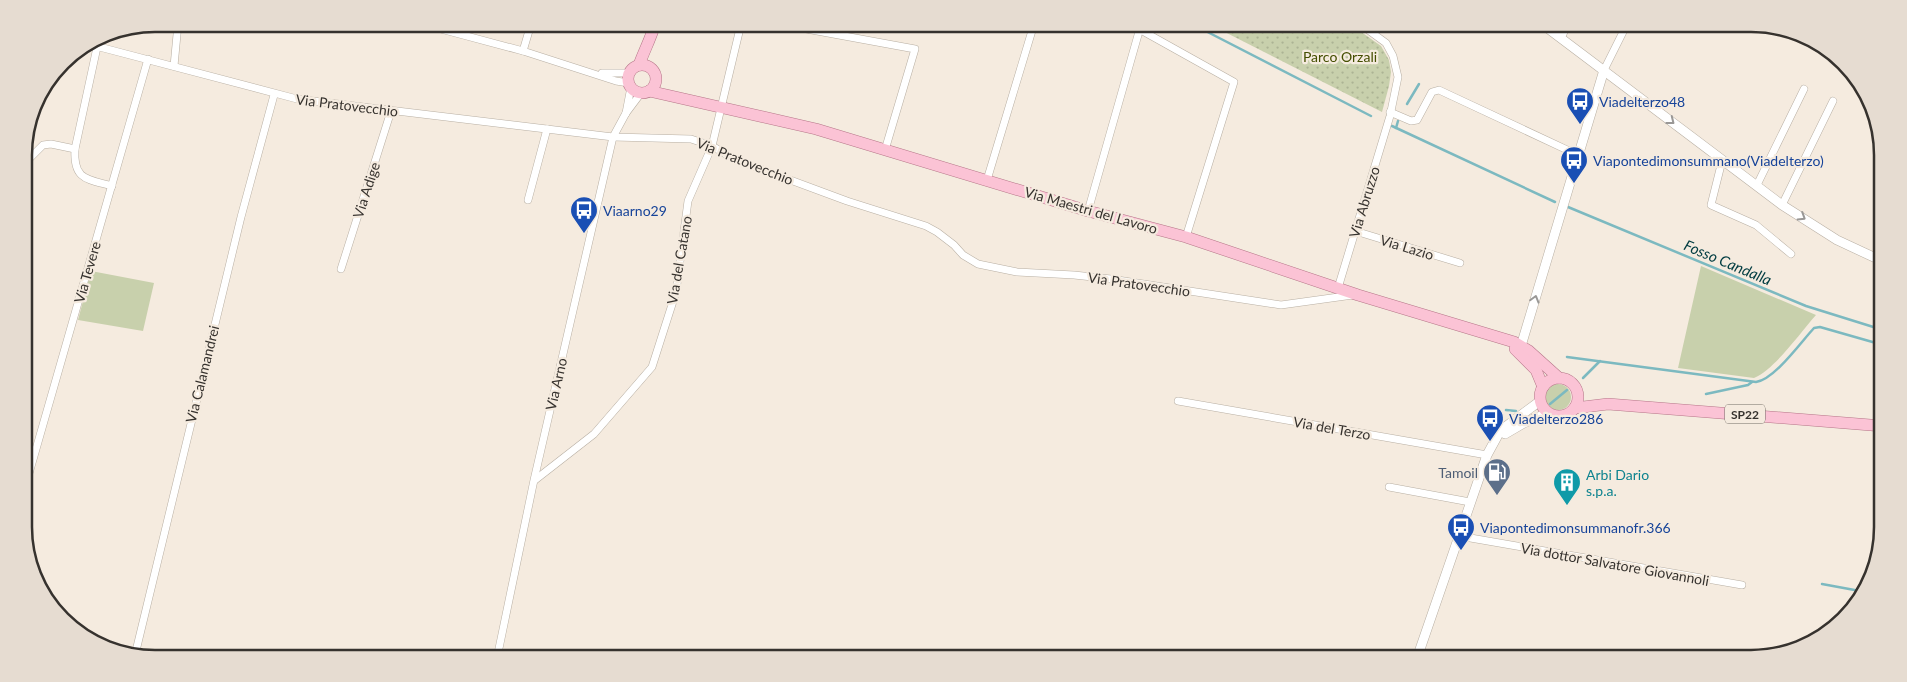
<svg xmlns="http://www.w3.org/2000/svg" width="1907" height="682" font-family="Lato,sans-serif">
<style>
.green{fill:#c8d0ac}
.park{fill:url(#park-dots)}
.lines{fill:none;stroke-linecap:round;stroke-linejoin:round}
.stream{stroke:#7cb9c0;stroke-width:2.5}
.minor-casing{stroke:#b8afa3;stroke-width:8}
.tertiary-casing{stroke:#b8afa3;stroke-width:10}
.primary-casing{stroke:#b57688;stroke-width:12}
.minor{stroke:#fff;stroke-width:7}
.tertiary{stroke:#fff;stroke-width:9}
.primary{stroke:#fbc3d5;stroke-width:11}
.oneway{stroke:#9a9896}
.labels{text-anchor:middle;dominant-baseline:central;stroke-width:4.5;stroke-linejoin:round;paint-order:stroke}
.shield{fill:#f5ebdf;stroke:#6f6a63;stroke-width:1}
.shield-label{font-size:12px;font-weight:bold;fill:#36322e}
.park-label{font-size:14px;fill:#444e00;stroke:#f5ebdf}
.transit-label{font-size:14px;fill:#164399;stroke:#f5ebdf;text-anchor:start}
.street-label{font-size:14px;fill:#36322e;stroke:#f5ebdf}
.service-label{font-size:14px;fill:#4e5e75;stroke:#f5ebdf;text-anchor:end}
.culture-label{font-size:14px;fill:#0d838f;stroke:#f5ebdf;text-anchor:start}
.water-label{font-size:15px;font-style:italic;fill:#003c41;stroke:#f5ebdf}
.rim{fill:none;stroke:#36322e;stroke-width:2.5}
</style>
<defs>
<pattern id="park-dots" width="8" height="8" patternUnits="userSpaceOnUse" patternTransform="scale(1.25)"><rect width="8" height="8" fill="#c8d0ac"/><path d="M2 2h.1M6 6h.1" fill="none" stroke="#acb394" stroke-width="1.8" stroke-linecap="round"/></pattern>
</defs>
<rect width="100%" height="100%" fill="#f5ebdf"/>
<g class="green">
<path d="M1701,266L1816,315C1800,333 1775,369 1754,378L1678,368Z"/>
<path d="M91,271L154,283L143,331L78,320Z"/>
<circle cx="1558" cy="397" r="13"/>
</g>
<path class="park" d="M1209,24H1350L1381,46L1389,60L1391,72L1389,86L1382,112Z"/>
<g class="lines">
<g class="stream">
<path d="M1192,24L1371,116"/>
<path d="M1407,104L1419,84"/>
<path d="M1392,126L1555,202"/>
<path d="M1396,128L1398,121"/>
<path d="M1568,207L1806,306L1883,330"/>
<path d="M1567,357L1756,382C1774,380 1801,342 1814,328L1820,327L1883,345"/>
<path d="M1583,378L1600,361"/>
<path d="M1706,394L1748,385L1752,382"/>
<path d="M1550,404L1567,390"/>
<path d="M1506,410L1516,411"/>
<path d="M1822,584L1860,591"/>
</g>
<g class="minor-casing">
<g id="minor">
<path d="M422,24L523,51L616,81L629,83"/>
<path d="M779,24L915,49L885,150"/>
<path d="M1130,24L1234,82L1186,237"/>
<path d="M99,38L75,149C73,180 87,179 112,186"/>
<path d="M1561,38L1568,24"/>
<path d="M88,44L297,99L613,137L691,139L712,146L734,159L847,201L926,226L937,232L954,245L963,255L978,264L1017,272L1074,275L1111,279L1281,305L1353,295"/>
<path d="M523,51L531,24"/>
<path d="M174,66L178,24"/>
<path d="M1604,70L1627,24"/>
<path d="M602,73H630"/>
<path d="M1390,112L1411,121L1417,120L1432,92L1439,90L1578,155"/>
<path d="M626,113L631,87"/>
<path d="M1722,161L1711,205L1756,225L1791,254"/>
<path d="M24,164L43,145L51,144L75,149"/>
<path d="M987,180L1034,24"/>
<path d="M1757,185L1804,89"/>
<path d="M528,200L547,129"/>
<path d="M1782,205L1833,101"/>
<path d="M1088,211L1140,28"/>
<path d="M1355,231L1460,263"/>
<path d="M341,269L391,111"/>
<path d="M1338,288L1390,116L1398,77L1393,56L1386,43L1360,24"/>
<path d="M1178,401L1487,455"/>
<path d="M535,480L594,434L652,367L676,292L688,201L712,146L741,24"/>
<path d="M26,484L148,59"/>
<path d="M1389,487L1470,502"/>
<path d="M1459,536L1742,585"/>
<path d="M135,655L241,217L274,95"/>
<path d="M497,658L534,480L613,137L626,113L641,93"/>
</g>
</g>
<g class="tertiary-casing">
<g id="tertiary">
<path d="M1542,24L1782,205L1837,240L1882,261"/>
<path d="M1521,346L1604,70"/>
<path d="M1505,434L1524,423L1548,413"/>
<path d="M1417,658L1487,455L1499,433L1505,427L1540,401"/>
</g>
</g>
<g class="primary-casing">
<g id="primary">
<path d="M639,65C644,51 651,38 655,24"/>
<circle cx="642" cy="79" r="14"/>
<path d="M649,91L816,129L1088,211L1186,237L1358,295L1514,342L1529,351L1559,378"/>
<path d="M1515,349L1536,370L1543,387"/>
<circle cx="1559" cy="397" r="19"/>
<path d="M1575,408L1608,404L1883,426"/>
</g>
</g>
<use href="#minor" class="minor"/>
<use href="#tertiary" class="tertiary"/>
<use href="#primary" class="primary"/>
</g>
<defs><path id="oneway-chevron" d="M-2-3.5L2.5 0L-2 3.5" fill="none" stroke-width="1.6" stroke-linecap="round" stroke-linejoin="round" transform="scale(1.25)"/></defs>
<g class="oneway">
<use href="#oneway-chevron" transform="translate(1671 121) rotate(38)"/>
<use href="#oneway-chevron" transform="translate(1802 217) rotate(32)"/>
<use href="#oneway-chevron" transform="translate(1535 299) rotate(-74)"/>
</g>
<defs>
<g id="bus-pin" transform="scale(1.4375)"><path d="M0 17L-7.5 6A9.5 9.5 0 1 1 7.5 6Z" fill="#1a4fb4" stroke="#f5ebdf"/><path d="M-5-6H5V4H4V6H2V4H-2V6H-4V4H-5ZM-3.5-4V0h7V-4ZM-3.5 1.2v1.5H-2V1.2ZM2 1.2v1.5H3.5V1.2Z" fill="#fff"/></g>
<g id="fuel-pin" transform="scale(1.4375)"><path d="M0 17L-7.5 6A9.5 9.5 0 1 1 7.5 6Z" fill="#5c6f8a" stroke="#f5ebdf"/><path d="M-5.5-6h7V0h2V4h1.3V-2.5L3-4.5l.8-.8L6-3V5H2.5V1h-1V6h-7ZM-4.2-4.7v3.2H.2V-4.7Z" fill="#fff"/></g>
<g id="building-pin" transform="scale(1.4375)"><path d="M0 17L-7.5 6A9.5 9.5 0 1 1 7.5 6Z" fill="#0f9aa8" stroke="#f5ebdf"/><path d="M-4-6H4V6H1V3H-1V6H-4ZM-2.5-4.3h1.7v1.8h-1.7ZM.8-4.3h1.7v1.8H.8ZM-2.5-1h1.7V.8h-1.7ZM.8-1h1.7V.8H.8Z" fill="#fff"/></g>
</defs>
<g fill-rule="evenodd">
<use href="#bus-pin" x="1580" y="101"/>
<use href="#bus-pin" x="1574" y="160"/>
<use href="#bus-pin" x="584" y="210"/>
<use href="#bus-pin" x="1490" y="418"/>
<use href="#fuel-pin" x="1497" y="472"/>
<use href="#building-pin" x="1567" y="482"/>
<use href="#bus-pin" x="1461" y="527"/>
</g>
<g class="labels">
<rect class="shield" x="1725" y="404.5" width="40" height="19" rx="4"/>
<g class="shield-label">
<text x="1745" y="414">SP22</text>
</g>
<g class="park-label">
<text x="1340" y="56">Parco Orzali</text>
</g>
<g class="transit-label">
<text x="1599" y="101">Viadelterzo48</text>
<text x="1593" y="160">Viapontedimonsummano(Viadelterzo)</text>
<text x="603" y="210">Viaarno29</text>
<text x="1509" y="418">Viadelterzo286</text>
<text x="1480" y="527">Viapontedimonsummanofr.366</text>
</g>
<g class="street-label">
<text transform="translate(347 105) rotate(7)">Via Pratovecchio</text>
<text transform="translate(745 161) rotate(22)">Via Pratovecchio</text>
<text transform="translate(366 190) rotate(-72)">Via Adige</text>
<text transform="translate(1364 202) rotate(-73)">Via Abruzzo</text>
<text transform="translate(1091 210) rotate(16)">Via Maestri del Lavoro</text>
<text transform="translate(1407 247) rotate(17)">Via Lazio</text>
<text transform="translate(679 260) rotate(-80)">Via del Catano</text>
<text transform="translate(87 272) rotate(-74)">Via Tevere</text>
<text transform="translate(1139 284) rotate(8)">Via Pratovecchio</text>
<text transform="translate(202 374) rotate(-76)">Via Calamandrei</text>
<text transform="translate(556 384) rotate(-77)">Via Arno</text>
<text transform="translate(1332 428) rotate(10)">Via del Terzo</text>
<text transform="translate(1615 564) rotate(10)">Via dottor Salvatore Giovannoli</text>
</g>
<g class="service-label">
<text x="1478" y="472">Tamoil</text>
</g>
<g class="culture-label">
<text x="1586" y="474">Arbi Dario<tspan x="1586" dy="16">s.p.a.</tspan></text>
</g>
<g class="water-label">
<text transform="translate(1728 262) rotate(23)">Fosso Candalla</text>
</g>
</g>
<path d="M0 0H1907V682H0ZM155 32H1751A123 123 0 0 1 1874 155V527A123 123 0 0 1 1751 650H155A123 123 0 0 1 32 527V155A123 123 0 0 1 155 32Z" fill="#e6dcd1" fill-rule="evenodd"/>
<path class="rim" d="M155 32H1751A123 123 0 0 1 1874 155V527A123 123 0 0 1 1751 650H155A123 123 0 0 1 32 527V155A123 123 0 0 1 155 32Z"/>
</svg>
